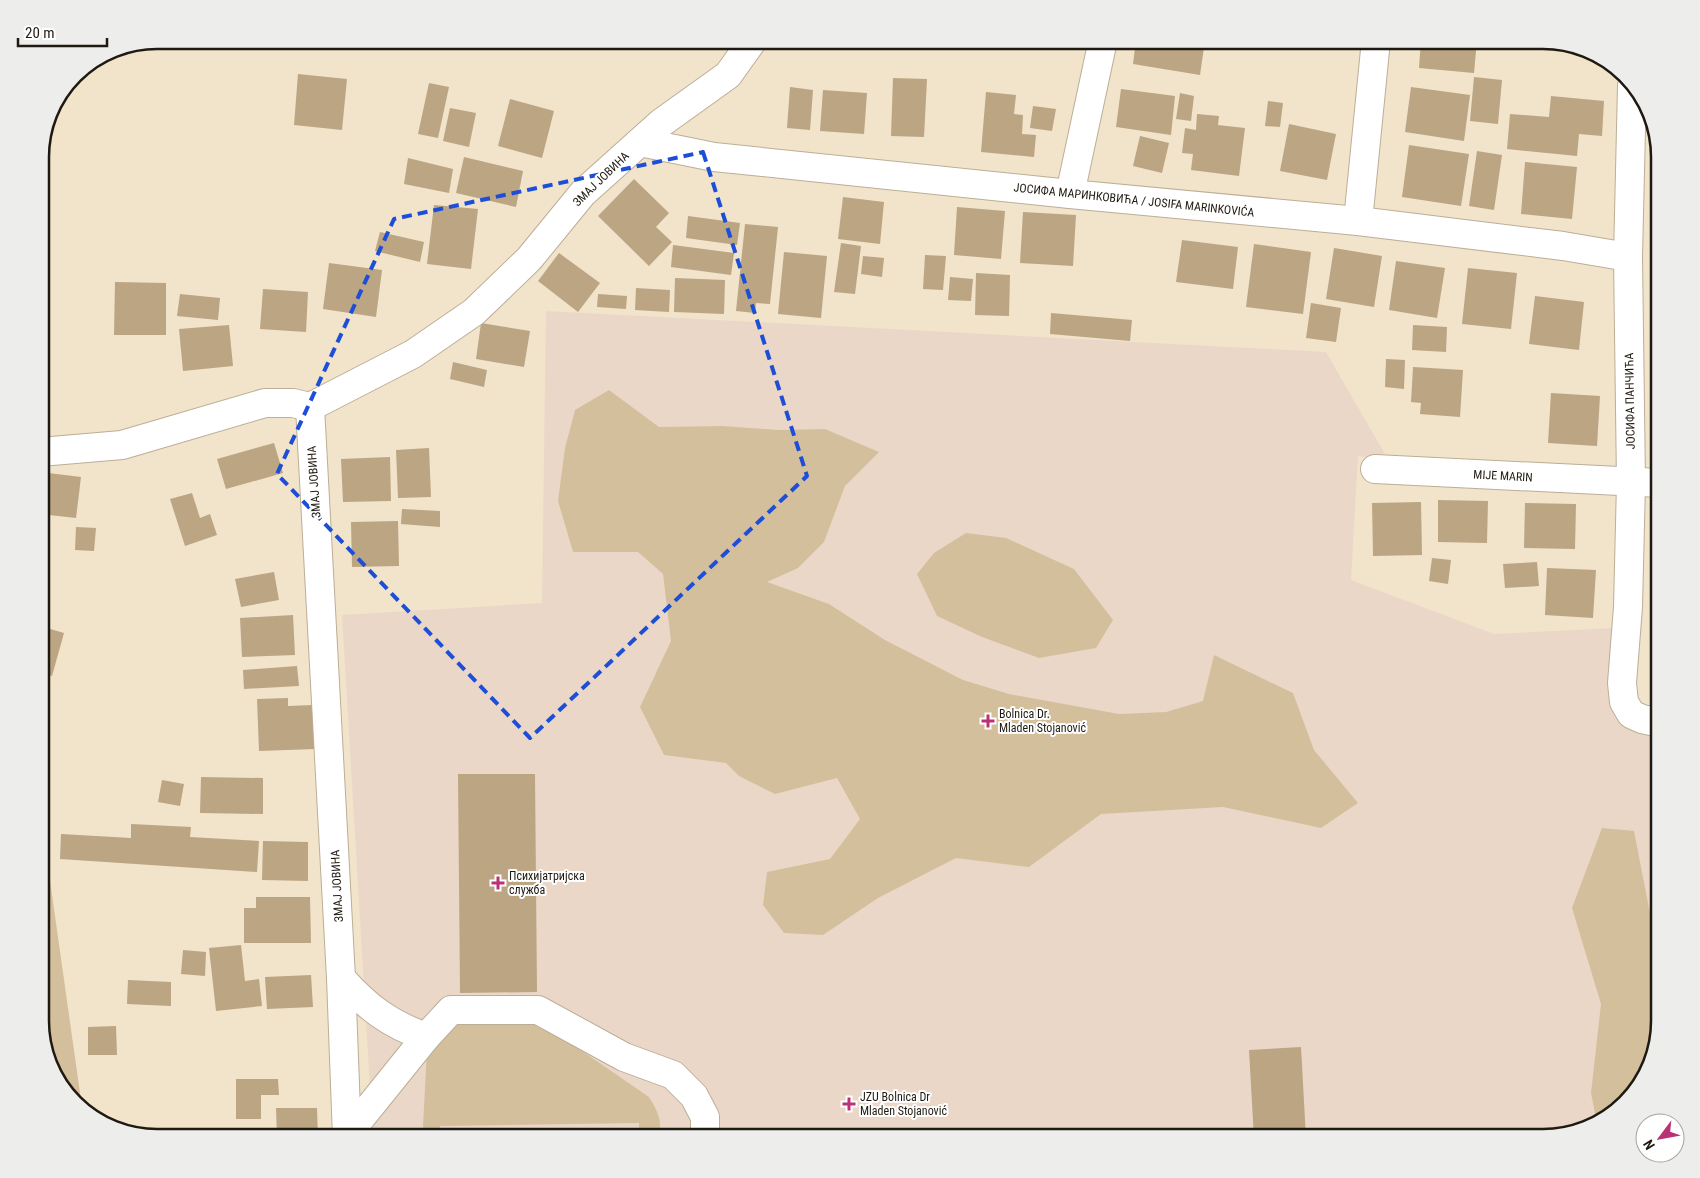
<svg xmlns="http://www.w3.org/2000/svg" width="1700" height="1178" font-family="'Roboto Condensed',sans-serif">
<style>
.medical{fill:#ebd7c8}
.green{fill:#d4bf9d}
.building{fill:#bba583}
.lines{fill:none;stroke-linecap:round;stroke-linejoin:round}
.minor-casing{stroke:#bcae97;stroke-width:30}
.minor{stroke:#fff;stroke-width:28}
.marked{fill:none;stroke:#1d4ed8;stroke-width:4;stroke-dasharray:10 6;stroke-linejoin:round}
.poi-dot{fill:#b83275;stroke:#fff;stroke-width:2}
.labels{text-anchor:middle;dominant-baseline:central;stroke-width:4;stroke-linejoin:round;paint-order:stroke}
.street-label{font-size:12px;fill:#1f1a11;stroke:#fff}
.poi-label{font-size:12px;fill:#1f1a11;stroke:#fff;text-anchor:start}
.rim{fill:none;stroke:#1f1a11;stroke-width:2.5}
</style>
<rect width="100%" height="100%" fill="#f2e3cb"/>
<path class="medical" d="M546,311L1326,352L1389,461L1358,456L1351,580L1494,634L1613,628V701L1660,731V1021L1640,1086L1601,1122L1543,1138H373L342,615L542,603Z"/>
<g class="green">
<path d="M609,390L659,427L722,426L779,430L825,429L879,452L845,486L824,542L798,568L767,582L829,604L885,640L963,680L1009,694L1119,714L1166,712L1203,701L1214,655L1293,693L1314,750L1358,803L1321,828L1223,807L1101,814L1029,867L956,858L878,898L823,935L784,933L763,905L767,872L830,859L860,819L837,778L775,794L739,776L726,763L664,755L640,707L671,641L663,574L638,552H573L558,501L565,448L575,410Z"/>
<path d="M966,533L1006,538L1074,569L1113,620L1096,648L1039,658L982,637L937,616L917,574L934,553Z"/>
<path d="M40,823L42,824L82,1107L56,1079L40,1029Z"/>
<path d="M1602,828L1634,831L1660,965V1021L1640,1086L1601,1122L1597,1124L1591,1093L1601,1004L1572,908Z"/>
<path d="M438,1022H531L540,1026L553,1031L649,1097C656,1108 667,1127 654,1138H639V1123L440,1126L439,1138H426L423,1126L428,1030Z"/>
</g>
<g class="building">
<path d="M367,40H386V43L366,42Z"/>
<path d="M870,40H903L900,49Z"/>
<path d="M1136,40H1205L1200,75L1133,64Z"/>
<path d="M1421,40H1477L1474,73L1419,68Z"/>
<path d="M1486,40H1506V48L1485,46Z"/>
<path d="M298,74L347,79L342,130L294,125Z"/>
<path d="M1474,77L1502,80L1498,124L1470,121Z"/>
<path d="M893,78L927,79L924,137L891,136Z"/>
<path d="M429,83L449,87L438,138L418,134Z"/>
<path d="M790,87L813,90L810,130L787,128Z"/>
<path d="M1411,87L1470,95L1464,141L1405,132Z"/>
<path d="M1121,89L1175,96L1171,135L1116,127Z"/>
<path d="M823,90L867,93L864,134L820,131Z"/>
<path d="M986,92L1016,95L1014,114L1023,115L1022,134L1036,135L1034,157L981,152Z"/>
<path d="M1180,93L1194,96L1191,121L1176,119Z"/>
<path d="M1551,96L1604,101L1602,136L1579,134L1577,156L1507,149L1510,114L1549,117Z"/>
<path d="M510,99L554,111L542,158L498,146Z"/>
<path d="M1268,101L1283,103L1280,127L1265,126Z"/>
<path d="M1033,106L1056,109L1052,131L1030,128Z"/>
<path d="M450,108L476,113L469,147L443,141Z"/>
<path d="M1197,114L1219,116L1218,125L1245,128L1239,176L1191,170L1193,154L1182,153L1185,128L1196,130Z"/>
<path d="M1289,124L1336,134L1327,180L1280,171Z"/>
<path d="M1140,136L1169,143L1162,173L1133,166Z"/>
<path d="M1409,145L1469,154L1461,206L1402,197Z"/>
<path d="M1477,151L1502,155L1494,210L1469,206Z"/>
<path d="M464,157L523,171L516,207L456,193Z"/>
<path d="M408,158L453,169L449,193L404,184Z"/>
<path d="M1525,162L1577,167L1572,219L1521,214Z"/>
<path d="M634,179L669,213L656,227L672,242L649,266L598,216Z"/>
<path d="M843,197L884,202L880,244L838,239Z"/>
<path d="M434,205L478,209L471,269L427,264Z"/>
<path d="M957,207L1005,211L1001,259L954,255Z"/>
<path d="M1023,212L1076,215L1073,266L1020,263Z"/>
<path d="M688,216L740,223L737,245L686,238Z"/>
<path d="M745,224L778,227L770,304L756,303L755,313L736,311Z"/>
<path d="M380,232L424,242L420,262L375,251Z"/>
<path d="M1182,240L1238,247L1233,289L1176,282Z"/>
<path d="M841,243L861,246L855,294L834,292Z"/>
<path d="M1254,244L1311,252L1303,314L1246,307Z"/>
<path d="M673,245L734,253L731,275L671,267Z"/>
<path d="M1334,248L1382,256L1374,307L1326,299Z"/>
<path d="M784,252L827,256L821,318L778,314Z"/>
<path d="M559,253L600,283L578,312L538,281Z"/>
<path d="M925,255L946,256L943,290L923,289Z"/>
<path d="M863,256L884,258L882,277L861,274Z"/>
<path d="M1396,261L1445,268L1437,318L1389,310Z"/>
<path d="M329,263L382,270L376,317L323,309Z"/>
<path d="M1468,268L1517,273L1511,329L1462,324Z"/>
<path d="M976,273L1010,275L1009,316L975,315Z"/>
<path d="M950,277L973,279L971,301L948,300Z"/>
<path d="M675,278L725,280L724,314L674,312Z"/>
<path d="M115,282L166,283V335H114Z"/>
<path d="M636,288L670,290L669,312L635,310Z"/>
<path d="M263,289L308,292L306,332L260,329Z"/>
<path d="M180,294L220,298L218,320L177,316Z"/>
<path d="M598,294L627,296L626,309L597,307Z"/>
<path d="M1535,296L1584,302L1579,350L1529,344Z"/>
<path d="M1311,303L1341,308L1336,342L1306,338Z"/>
<path d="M1051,313L1132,320L1130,341L1050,334Z"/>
<path d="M481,323L530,331L524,367L476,359Z"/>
<path d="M229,325L233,366L183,371L179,329Z"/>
<path d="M1413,325L1447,327L1446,352L1412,350Z"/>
<path d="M1386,359L1405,360L1404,389L1385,387Z"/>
<path d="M453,362L487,370L484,387L450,379Z"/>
<path d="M1413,367L1463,370L1460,417L1420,414L1421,403L1411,402Z"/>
<path d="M1551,393L1600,396L1597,446L1548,443Z"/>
<path d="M274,443L283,473L226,489L217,459Z"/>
<path d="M429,448L431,497L398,498L396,450Z"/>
<path d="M390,457L391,501L343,502L341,459Z"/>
<path d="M40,472L81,477L76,518L40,514Z"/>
<path d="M192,493L200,518L210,514L217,535L185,546L170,499Z"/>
<path d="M1438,500L1488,501L1487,543L1438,542Z"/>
<path d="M1421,502L1422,555L1373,556L1372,503Z"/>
<path d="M1525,503L1576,504L1575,549L1524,548Z"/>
<path d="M402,509L440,511V527L401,524Z"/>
<path d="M398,521L399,566L352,567L351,522Z"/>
<path d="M76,527L96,528L94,551L75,550Z"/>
<path d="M1432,558L1451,560L1448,584L1429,581Z"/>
<path d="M1537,562L1539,586L1505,588L1503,564Z"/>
<path d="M1547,568L1596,570L1593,618L1545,615Z"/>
<path d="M274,572L279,600L241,607L235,579Z"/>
<path d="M293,615L295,655L242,657L240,618Z"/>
<path d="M40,626L64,633L52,676L40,673Z"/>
<path d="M297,666L299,686L244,689L243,670Z"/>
<path d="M288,698V706L313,705L315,749L259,751L257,699Z"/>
<path d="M458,774H535L537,992L460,993Z"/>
<path d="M201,777L263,778V814L200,813Z"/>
<path d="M162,780L184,784L180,806L158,802Z"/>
<path d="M131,824L191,827L190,837L259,841L257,872L60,859L61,834L131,838Z"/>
<path d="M263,841L308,842V881L262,880Z"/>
<path d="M256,897H310L311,943H244V908H256Z"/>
<path d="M241,945L245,981L259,979L262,1006L216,1011L209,948Z"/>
<path d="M183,950L206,952L205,976L181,974Z"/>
<path d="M311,975L313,1007L267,1009L265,977Z"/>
<path d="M128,980L171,982V1006L127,1004Z"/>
<path d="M116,1026L117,1055H88V1027Z"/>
<path d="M1301,1047L1306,1138H1254L1249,1050Z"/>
<path d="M236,1079H278L279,1095H261V1119H236Z"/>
<path d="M276,1108H317L318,1138H277Z"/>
</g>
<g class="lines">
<g class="minor-casing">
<g id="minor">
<path d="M1632,86L1628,257L1631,483L1628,607L1622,683L1624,702L1631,714L1642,719L1660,723"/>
<path d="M640,142L714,157L1070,194L1358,221L1563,246L1628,257"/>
<path d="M1070,194L1103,40"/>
<path d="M1358,221L1376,40"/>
<path d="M40,452L122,445L265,403H293L310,407"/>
<path d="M1375,469L1660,483"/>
<path d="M341,978C367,1007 389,1024 426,1037"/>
<path d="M347,1135L426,1037L451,1010H538L624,1057L673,1075L694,1096L705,1117V1138"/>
<path d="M347,1138L341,978L310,407L413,354L474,312L529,259L583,193L661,123L728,75L753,40"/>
</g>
</g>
<use href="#minor" class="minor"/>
</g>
<path class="marked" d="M703,152L807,476L530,738L277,474L394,219Z"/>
<g class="poi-dot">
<path d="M985.5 713.5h5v5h5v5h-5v5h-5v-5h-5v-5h5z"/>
<path d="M495.5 875.5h5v5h5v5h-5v5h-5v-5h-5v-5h5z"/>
<path d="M846.5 1096.5h5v5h5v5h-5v5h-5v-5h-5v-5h5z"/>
</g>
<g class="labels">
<g class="street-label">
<text transform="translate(601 179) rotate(-44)">ЗМАЈ ЈОВИНА</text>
<text transform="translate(1134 200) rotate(6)">ЈОСИФА МАРИНКОВИЋА / JOSIFA MARINKOVIĆA</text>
<text transform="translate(1630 401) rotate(-91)">ЈОСИФА ПАНЧИЋА</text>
<text transform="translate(1503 476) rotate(3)">MIJE MARIN</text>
<text transform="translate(314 482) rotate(-94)">ЗМАЈ ЈОВИНА</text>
<text transform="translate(337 886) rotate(-93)">ЗМАЈ ЈОВИНА</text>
</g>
<g class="poi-label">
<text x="999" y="714">Bolnica Dr.<tspan x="999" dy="14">Mladen Stojanović</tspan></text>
<text x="509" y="876">Психијатријска<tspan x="509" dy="14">служба</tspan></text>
<text x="860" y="1097">JZU Bolnica Dr<tspan x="860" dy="14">Mladen Stojanović</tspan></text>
</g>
</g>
<path d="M0 0H1700V1178H0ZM157 49H1543A108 108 0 0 1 1651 157V1021A108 108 0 0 1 1543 1129H157A108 108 0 0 1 49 1021V157A108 108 0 0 1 157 49Z" fill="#ededec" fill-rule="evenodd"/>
<path class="rim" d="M157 49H1543A108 108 0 0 1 1651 157V1021A108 108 0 0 1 1543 1129H157A108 108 0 0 1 49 1021V157A108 108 0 0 1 157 49Z"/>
<g transform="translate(1660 1138) rotate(238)"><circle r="24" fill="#ffffff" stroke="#a5a3a0"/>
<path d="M0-4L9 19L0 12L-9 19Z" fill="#b83275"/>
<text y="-8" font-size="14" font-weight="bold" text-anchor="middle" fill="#1f1a11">N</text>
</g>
<path d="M18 38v8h89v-8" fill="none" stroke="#1f1a11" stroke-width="2.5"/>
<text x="25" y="38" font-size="15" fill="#1f1a11" stroke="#ffffff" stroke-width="4" paint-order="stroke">20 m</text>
</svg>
